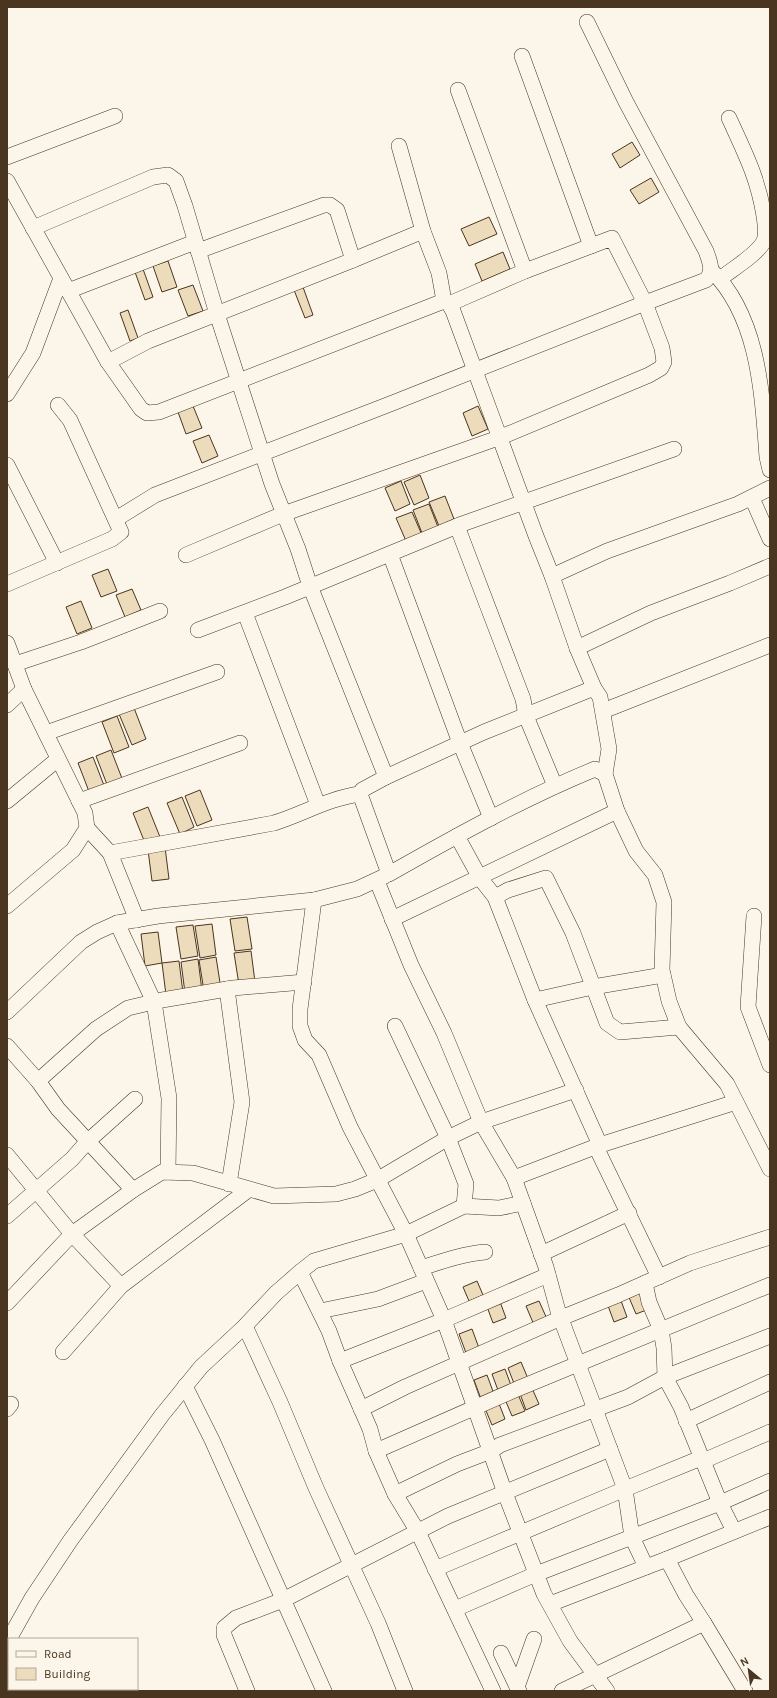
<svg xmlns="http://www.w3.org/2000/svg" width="777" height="1698" font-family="Karla,sans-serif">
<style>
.building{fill:#ecdcbc;stroke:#4a3520}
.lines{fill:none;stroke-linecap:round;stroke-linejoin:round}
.minor-casing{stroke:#4a3520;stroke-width:16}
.minor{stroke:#fbf6e9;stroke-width:15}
</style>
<rect width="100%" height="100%" fill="#fbf6e9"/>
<g class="building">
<path d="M632,142L640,155L620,168L612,154Z"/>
<path d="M651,178L659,192L639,204L630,190Z"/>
<path d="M489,217L497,234L469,246L461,229Z"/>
<path d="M503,252L510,269L482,281L475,264Z"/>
<path d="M168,261L177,287L162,292L153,266Z"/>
<path d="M143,269L153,297L145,300L135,272Z"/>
<path d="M193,285L203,311L188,316L178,290Z"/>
<path d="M303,287L313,315L305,318L294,290Z"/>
<path d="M128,310L138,338L130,341L120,313Z"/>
<path d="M193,406L202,428L186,434L178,412Z"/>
<path d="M478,406L488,429L472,436L463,413Z"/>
<path d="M209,435L218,456L202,463L193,441Z"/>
<path d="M420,475L429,498L414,505L404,482Z"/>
<path d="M401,481L410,504L395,511L385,488Z"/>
<path d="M445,496L454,519L439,526L429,502Z"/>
<path d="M429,504L438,527L422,533L413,510Z"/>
<path d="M412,512L422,535L406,541L396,518Z"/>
<path d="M108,569L117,591L101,597L92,575Z"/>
<path d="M132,589L141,610L125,617L116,595Z"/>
<path d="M81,601L92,628L77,634L66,607Z"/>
<path d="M134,708L146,739L132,745L119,714Z"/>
<path d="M117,716L129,747L114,753L102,722Z"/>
<path d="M111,750L123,781L108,787L96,756Z"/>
<path d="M93,757L105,788L90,794L78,763Z"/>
<path d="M200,790L212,820L197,826L185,796Z"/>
<path d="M182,797L194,827L180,834L167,803Z"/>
<path d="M148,807L160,837L145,843L133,813Z"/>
<path d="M165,847L169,879L152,881L148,850Z"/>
<path d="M247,917L252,949L235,951L230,919Z"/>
<path d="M212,924L216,955L200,958L195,926Z"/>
<path d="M193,925L198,956L181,959L176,927Z"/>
<path d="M158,932L162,963L145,966L141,934Z"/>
<path d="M251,951L255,982L239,985L234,953Z"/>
<path d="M216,957L221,989L204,991L199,960Z"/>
<path d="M198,959L202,991L185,993L181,962Z"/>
<path d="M179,961L183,993L166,995L162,963Z"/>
<path d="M477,1281L483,1295L469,1301L463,1287Z"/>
<path d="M641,1290L649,1309L636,1314L628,1295Z"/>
<path d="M620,1298L627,1317L614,1322L607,1303Z"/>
<path d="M499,1299L506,1318L493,1323L486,1304Z"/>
<path d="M539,1301L547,1319L534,1325L526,1306Z"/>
<path d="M472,1329L479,1348L466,1353L459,1334Z"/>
<path d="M521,1362L529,1381L515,1386L508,1368Z"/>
<path d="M505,1369L512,1388L499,1393L492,1374Z"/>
<path d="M487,1375L494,1394L481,1399L474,1380Z"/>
<path d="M531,1386L539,1404L526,1410L519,1391Z"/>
<path d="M517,1392L525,1411L512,1416L504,1397Z"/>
<path d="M498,1401L505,1419L492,1425L484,1406Z"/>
</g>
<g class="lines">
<g class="minor-casing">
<g id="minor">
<path d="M522,56L591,246"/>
<path d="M458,90L525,271"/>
<path d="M399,146L423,231L439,273L444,301"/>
<path d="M7,157L115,116"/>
<path d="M7,181L108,362L141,409L147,413L159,412L444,301L449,304L453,311L536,536L552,576L577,648L594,688L600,697L609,749L605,774L617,811L636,851L655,875L664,902L662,970L669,1001L679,1027L727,1084L770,1169"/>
<path d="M33,228L153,177L168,175L176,181L185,206L217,314L272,484L298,549L310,586L386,777L362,790L360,794L389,874C456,836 524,798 595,769L605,774"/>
<path d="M198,251L324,205H330L337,210L353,260"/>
<path d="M711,270C759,317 762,393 767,457L770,470"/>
<path d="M720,279C731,270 758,254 764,241C767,233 765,224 764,216C758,178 745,153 729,118"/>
<path d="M68,291L195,242"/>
<path d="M108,362L148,341L353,260L423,231"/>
<path d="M7,394L33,353L61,278"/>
<path d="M7,465L57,563"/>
<path d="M752,498L770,539"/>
<path d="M116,519L155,495L390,404L645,303L706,280C714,271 710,262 706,251L626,102L587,22"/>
<path d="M457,526L523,699L526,716L555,786"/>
<path d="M390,554L460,743L491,818"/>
<path d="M186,555L283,514L501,437L649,375L661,368L664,362L662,348L645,303L612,238L525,271L449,304"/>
<path d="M552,576L607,551L738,504L770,488"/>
<path d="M7,584L112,539L121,532L70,420L58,405"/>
<path d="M245,613L318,805"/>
<path d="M198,630L285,597L462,524L674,449"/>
<path d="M7,643L24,689L85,813L87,828L73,850L7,906"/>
<path d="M577,648L651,613L730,583L770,566"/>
<path d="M15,664L81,642L160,611"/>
<path d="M7,705L24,689"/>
<path d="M603,711L770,645"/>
<path d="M46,733L217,672"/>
<path d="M386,777L484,732L594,688"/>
<path d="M7,801L58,759"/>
<path d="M79,801L240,743"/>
<path d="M87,828L110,853L137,920"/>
<path d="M457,836L480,878L495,897L535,1000L600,1145"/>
<path d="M110,853L274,823C303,814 329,798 360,794"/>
<path d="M377,881L411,965L444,1033L481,1122L514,1178L523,1203L546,1267L558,1311L625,1489L632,1537L646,1567"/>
<path d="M495,897L508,890L546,878L573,933L607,1023L620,1032L679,1027"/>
<path d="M314,900L300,1009V1026L305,1040L319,1055L350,1127L406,1234L444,1320L505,1493L544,1594L570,1641L607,1691"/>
<path d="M754,916L748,1007L770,1065"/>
<path d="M392,919L617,811"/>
<path d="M117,923L154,1002L169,1098L168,1172"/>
<path d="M227,989L242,1102L229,1184"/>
<path d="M535,1000L593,987L663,975"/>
<path d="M7,1012L81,942L97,932L117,923L158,916L314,900L357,889L385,876"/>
<path d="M395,1026L448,1138L466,1184L464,1206"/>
<path d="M7,1046L38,1081L58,1109L133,1190"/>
<path d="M38,1081L96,1029L128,1008L162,1000L233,988L304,982"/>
<path d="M596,1147L659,1277"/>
<path d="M7,1155L72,1234L121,1286"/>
<path d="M514,1178L600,1145L736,1102"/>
<path d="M7,1216L72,1159L87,1142L135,1099"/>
<path d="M541,1254L629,1213"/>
<path d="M421,1268C443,1261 463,1254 485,1252"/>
<path d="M300,1272L329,1331L340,1361L370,1429L376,1451L395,1494L418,1532L493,1691"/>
<path d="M645,1283L649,1302L661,1330L664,1348L665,1377L681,1407L720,1503L734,1531"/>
<path d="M7,1303L72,1234L133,1190L162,1172L193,1173L274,1196L336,1194L355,1189L377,1180L448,1138L481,1122L576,1090"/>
<path d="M320,1311L378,1299L426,1281"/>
<path d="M245,1326L280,1402L316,1488L378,1623L405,1691"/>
<path d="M63,1352L121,1286L248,1190"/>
<path d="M340,1361L444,1320L548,1275"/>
<path d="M185,1386L212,1440L324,1691"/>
<path d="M7,1409L11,1404"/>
<path d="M361,1409L405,1387L561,1318L618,1295L690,1263L770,1237"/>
<path d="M686,1421L770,1382"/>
<path d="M376,1451L517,1389L770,1285"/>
<path d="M703,1461L770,1432"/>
<path d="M395,1494L457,1464L491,1451L500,1445L628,1397L665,1377L770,1336"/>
<path d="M667,1559L686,1595L704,1623"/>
<path d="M435,1569L625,1489L701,1458"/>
<path d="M550,1604L667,1559L770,1517"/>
<path d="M455,1609L536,1574L720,1503L770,1481"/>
<path d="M9,1639L32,1598L70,1541L162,1415L201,1367L245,1326L276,1293L300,1272L314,1261L406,1234L464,1206L499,1208L523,1203"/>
<path d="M501,1653L519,1691"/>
<path d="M517,1687L534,1639"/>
<path d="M80,1689L82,1691"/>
<path d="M247,1691L224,1635V1628L236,1618L283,1600L448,1516L610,1449"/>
<path d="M562,1691L704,1623L745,1691"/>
</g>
</g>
<use href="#minor" class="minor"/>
</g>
<rect width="777" height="1698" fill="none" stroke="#4a3520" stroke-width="16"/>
<rect x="8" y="1638" width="130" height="52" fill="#fbf6e9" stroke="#b4a999"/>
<rect x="16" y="1651" width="20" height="6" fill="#fbf6e9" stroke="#b4a999"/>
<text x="44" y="1658" font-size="12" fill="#4a3520">Road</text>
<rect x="16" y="1668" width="20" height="12" fill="#ecdcbc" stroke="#b4a999"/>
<text x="44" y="1678" font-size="12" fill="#4a3520">Building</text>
<g transform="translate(749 1670) rotate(331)" stroke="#fbf6e9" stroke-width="3" paint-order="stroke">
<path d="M0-3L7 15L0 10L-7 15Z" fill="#4a3520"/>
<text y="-6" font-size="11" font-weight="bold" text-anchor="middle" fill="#4a3520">N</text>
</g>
</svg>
